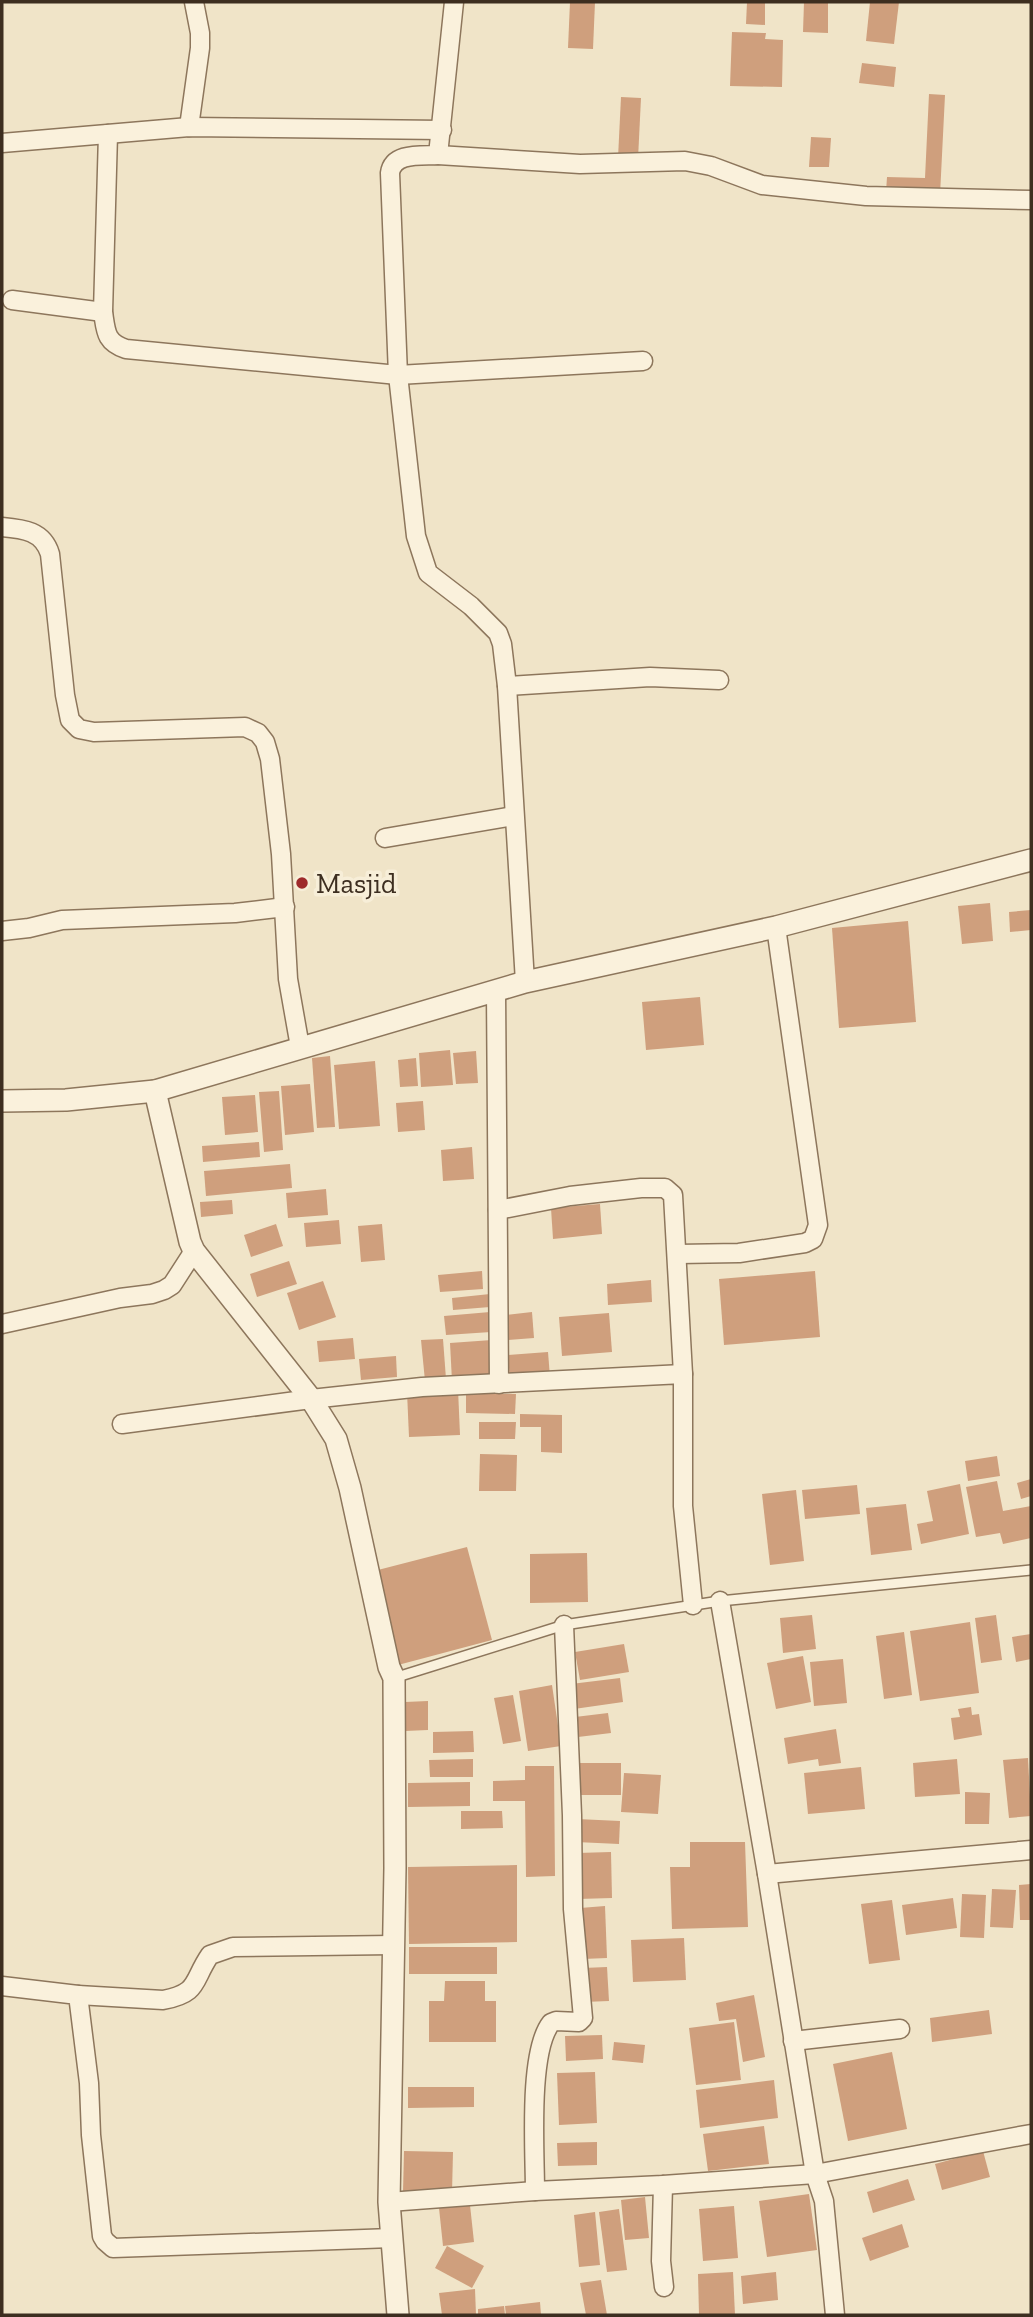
<svg xmlns="http://www.w3.org/2000/svg" width="1033" height="2317" font-family="'Zilla Slab',serif">
<style>
.building{fill:#cf9f7d}
.lines{fill:none;stroke-linecap:round;stroke-linejoin:round}
.service-casing{stroke:#8d765c;stroke-width:12}
.minor-casing{stroke:#8d765c;stroke-width:21}
.tertiary-casing{stroke:#8d765c;stroke-width:24}
.service{stroke:#faf1dc;stroke-width:9}
.minor{stroke:#faf1dc;stroke-width:18}
.tertiary{stroke:#faf1dc;stroke-width:21}
.poi-dot{fill:#9e2a2b;stroke:#f7eed8;stroke-width:2.5}
.labels{text-anchor:middle;dominant-baseline:central;stroke-width:7;stroke-linejoin:round;paint-order:stroke}
.poi-label{font-size:28px;fill:#3d2e20;stroke:#f7eed8;text-anchor:start}
</style>
<rect width="100%" height="100%" fill="#f0e4c8"/>
<g class="building">
<path d="M570,2H595L593,49L568,48Z"/>
<path d="M747,2H765V25L746,24Z"/>
<path d="M804,2H828V33L803,32Z"/>
<path d="M870,2H899L894,44L866,41Z"/>
<path d="M732,32L766,33L765,39L783,40L782,87L730,86Z"/>
<path d="M862,63L896,67L894,87L859,83Z"/>
<path d="M929,94L945,95L940,195L886,192L887,177L925,178Z"/>
<path d="M621,97L641,98L638,159L618,158Z"/>
<path d="M811,137L831,138L829,167H809Z"/>
<path d="M990,903L993,941L962,944L958,906Z"/>
<path d="M1031,910V930L1010,932L1009,912Z"/>
<path d="M908,921L916,1022L839,1028L832,928Z"/>
<path d="M700,997L704,1045L646,1050L642,1002Z"/>
<path d="M450,1050L453,1085L421,1087L419,1053Z"/>
<path d="M476,1051L478,1083L456,1084L453,1053Z"/>
<path d="M330,1056L335,1127L317,1128L312,1058Z"/>
<path d="M416,1058L418,1086L400,1087L398,1060Z"/>
<path d="M375,1061L380,1126L339,1129L334,1065Z"/>
<path d="M310,1084L314,1132L285,1135L281,1086Z"/>
<path d="M279,1091L283,1150L264,1152L259,1092Z"/>
<path d="M255,1095L258,1132L225,1135L222,1097Z"/>
<path d="M423,1101L425,1130L398,1132L396,1103Z"/>
<path d="M259,1142L260,1157L203,1162L202,1146Z"/>
<path d="M472,1147L474,1179L443,1181L441,1150Z"/>
<path d="M290,1164L292,1188L206,1196L204,1171Z"/>
<path d="M326,1189L328,1215L288,1218L286,1193Z"/>
<path d="M232,1200L233,1214L201,1217L200,1202Z"/>
<path d="M600,1204L602,1234L553,1239L551,1208Z"/>
<path d="M339,1220L341,1244L306,1247L304,1223Z"/>
<path d="M276,1224L283,1246L251,1257L244,1235Z"/>
<path d="M382,1224L385,1260L361,1262L358,1226Z"/>
<path d="M289,1261L297,1284L257,1297L250,1274Z"/>
<path d="M482,1271L483,1289L440,1292L438,1275Z"/>
<path d="M815,1271L820,1337L724,1345L719,1279Z"/>
<path d="M651,1280L652,1302L608,1305L607,1284Z"/>
<path d="M323,1281L336,1317L299,1330L287,1293Z"/>
<path d="M490,1294V1307L453,1310L452,1298Z"/>
<path d="M490,1312L491,1332L446,1335L444,1316Z"/>
<path d="M532,1312L534,1338L507,1340L505,1315Z"/>
<path d="M609,1313L612,1352L562,1356L559,1317Z"/>
<path d="M353,1338L355,1359L319,1362L317,1341Z"/>
<path d="M443,1339L446,1379L425,1381L421,1340Z"/>
<path d="M492,1340L494,1377L452,1381L450,1343Z"/>
<path d="M548,1352L550,1377L510,1380L508,1355Z"/>
<path d="M396,1356L397,1377L361,1380L359,1359Z"/>
<path d="M458,1389L460,1435L409,1437L407,1392Z"/>
<path d="M466,1393L516,1394L515,1414L466,1413Z"/>
<path d="M520,1414L562,1415V1453L541,1452V1427H520Z"/>
<path d="M479,1422H516L515,1439H479Z"/>
<path d="M480,1454L517,1455L516,1491H479Z"/>
<path d="M997,1456L1000,1476L968,1481L965,1461Z"/>
<path d="M1031,1479V1496L1021,1499L1017,1483Z"/>
<path d="M997,1481L1003,1511L1031,1506V1538L1003,1544L1000,1533L976,1537L966,1487Z"/>
<path d="M960,1484L969,1534L921,1544L917,1524L933,1521L927,1491Z"/>
<path d="M857,1485L860,1514L805,1519L802,1490Z"/>
<path d="M796,1490L804,1561L770,1565L762,1494Z"/>
<path d="M906,1504L912,1550L871,1555L866,1508Z"/>
<path d="M467,1547L492,1640L398,1665L374,1571Z"/>
<path d="M587,1553L588,1602L530,1603V1554Z"/>
<path d="M812,1615L816,1649L783,1653L780,1618Z"/>
<path d="M996,1615L1002,1660L981,1663L975,1618Z"/>
<path d="M970,1622L979,1693L920,1701L910,1631Z"/>
<path d="M904,1632L912,1695L884,1699L876,1636Z"/>
<path d="M1031,1634V1659L1016,1662L1012,1637Z"/>
<path d="M624,1644L629,1672L580,1680L575,1652Z"/>
<path d="M803,1656L811,1702L776,1709L767,1663Z"/>
<path d="M843,1659L847,1703L814,1706L810,1662Z"/>
<path d="M620,1678L623,1702L574,1709L571,1684Z"/>
<path d="M552,1685L561,1746L528,1751L519,1691Z"/>
<path d="M513,1695L521,1741L503,1744L494,1698Z"/>
<path d="M428,1701V1730L405,1731V1702Z"/>
<path d="M971,1707L972,1715L979,1714L982,1735L954,1740L951,1718L960,1717L958,1709Z"/>
<path d="M608,1713L611,1733L578,1737L575,1717Z"/>
<path d="M836,1729L841,1763L819,1766L818,1759L788,1764L784,1738Z"/>
<path d="M473,1731L474,1752L433,1753V1732Z"/>
<path d="M1028,1758L1031,1816L1009,1818L1003,1760Z"/>
<path d="M473,1759V1777H430L429,1760Z"/>
<path d="M957,1759L960,1794L915,1797L913,1763Z"/>
<rect x="580" y="1763" width="41" height="32"/>
<path d="M525,1766H554L555,1876L526,1877L525,1801H493V1781L525,1780Z"/>
<path d="M861,1767L865,1809L808,1814L804,1773Z"/>
<path d="M624,1773L661,1775L658,1814L621,1812Z"/>
<path d="M470,1782V1806L408,1807V1783Z"/>
<path d="M965,1792L990,1793L989,1824H965Z"/>
<path d="M461,1811H502L503,1828L461,1829Z"/>
<path d="M577,1819L620,1821L619,1844L576,1842Z"/>
<path d="M690,1842H745L748,1927L672,1929L670,1867H690Z"/>
<path d="M611,1852L612,1898L578,1899L577,1853Z"/>
<path d="M517,1865V1942L409,1944L408,1867Z"/>
<path d="M1031,1884V1920H1020L1019,1885Z"/>
<path d="M992,1889L1016,1890L1013,1928L990,1927Z"/>
<path d="M962,1894L986,1895L984,1938L960,1937Z"/>
<path d="M953,1898L957,1928L906,1935L902,1905Z"/>
<path d="M892,1900L900,1960L869,1964L861,1904Z"/>
<path d="M605,1906L607,1958L583,1959L580,1908Z"/>
<path d="M684,1938L686,1980L633,1982L631,1940Z"/>
<rect x="409" y="1947" width="88" height="27"/>
<path d="M607,1967L609,2001L584,2002L583,1968Z"/>
<path d="M445,1981H485V2001H496V2042H429V2001H444Z"/>
<path d="M754,1995L765,2057L743,2062L736,2019L719,2021L716,2003Z"/>
<path d="M989,2010L992,2034L932,2042L930,2018Z"/>
<path d="M734,2022L741,2080L696,2085L689,2028Z"/>
<path d="M602,2035L603,2059L566,2061L565,2036Z"/>
<path d="M614,2042L645,2045L643,2063L612,2060Z"/>
<path d="M892,2052L907,2129L848,2141L833,2064Z"/>
<path d="M595,2072L597,2123L559,2125L557,2073Z"/>
<path d="M774,2080L778,2118L700,2128L696,2090Z"/>
<path d="M408,2087H474V2107L408,2108Z"/>
<path d="M764,2126L769,2164L708,2171L703,2134Z"/>
<path d="M597,2142V2165L558,2166L557,2143Z"/>
<path d="M404,2151L453,2152L452,2193L403,2192Z"/>
<path d="M983,2151L990,2177L942,2190L935,2164Z"/>
<path d="M908,2179L915,2200L873,2213L867,2192Z"/>
<path d="M809,2194L817,2250L767,2257L759,2201Z"/>
<path d="M645,2197L649,2238L625,2240L621,2200Z"/>
<path d="M470,2205L474,2242L443,2246L439,2208Z"/>
<path d="M734,2206L738,2258L703,2261L699,2209Z"/>
<path d="M619,2209L627,2270L607,2272L599,2212Z"/>
<path d="M595,2212L600,2265L579,2267L574,2215Z"/>
<path d="M902,2224L909,2247L870,2261L862,2238Z"/>
<path d="M447,2246L484,2266L472,2288L435,2268Z"/>
<path d="M733,2272L735,2315H699L698,2274Z"/>
<path d="M776,2272L778,2300L743,2304L741,2276Z"/>
<path d="M601,2280L607,2315H586L580,2283Z"/>
<path d="M475,2289L476,2315H442L439,2293Z"/>
<path d="M540,2302L541,2315H506L505,2306Z"/>
<path d="M504,2306L505,2315H478V2309Z"/>
</g>
<g class="lines">
<g class="service-casing">
<path id="service" d="M394,1678L564,1625L720,1601L1031,1570"/>
</g>
<g class="minor-casing">
<g id="minor">
<path d="M454,2L438,155C421,156 393,152 390,173L398,375L416,536L428,573L471,606L498,633L502,644L507,686L525,982"/>
<path d="M189,127L200,48V33L194,2"/>
<path d="M108,134L103,312C106,331 105,342 126,349L398,375L643,361"/>
<path d="M2,143L189,127L442,130"/>
<path d="M438,155L580,164L685,161L711,166L762,185L866,196L1031,200"/>
<path d="M12,300L103,312"/>
<path d="M2,527C24,529 43,531 50,554L65,695L70,720L79,729L94,732L245,727L258,733L265,742L270,759L281,854L288,979L300,1047"/>
<path d="M507,686L650,677L719,680"/>
<path d="M385,838L514,816"/>
<path d="M2,931L29,928L62,920L235,913L285,907"/>
<path d="M496,992L499,1384"/>
<path d="M498,1210L570,1196L641,1188H665L673,1195L683,1374"/>
<path d="M678,1254L739,1253L805,1243L813,1239L818,1225L776,927"/>
<path d="M2,1324L120,1298L152,1294L164,1290L172,1285L194,1251"/>
<path d="M122,1424L311,1399L422,1387L683,1374V1506L693,1605"/>
<path d="M720,1601L767,1874L815,2174L824,2201L835,2315"/>
<path d="M767,1874L1031,1850"/>
<path d="M2,1986L78,1995L89,2083L91,2135L102,2236L105,2241L113,2248L392,2238"/>
<path d="M78,1995L163,2000C200,1993 192,1981 210,1955L233,1947L393,1945"/>
<path d="M793,2041L900,2029"/>
<path d="M663,2185L661,2261L664,2287"/>
<path d="M535,2191C535,2152 528,2052 551,2023L556,2021L579,2022L583,2018L573,1909L572,1815L564,1625"/>
<path d="M389,2202L535,2191L663,2185L815,2174L1031,2134"/>
</g>
</g>
<g class="tertiary-casing">
<g id="tertiary">
<path d="M155,1091L190,1242L194,1251L311,1399L336,1439L350,1488L389,1667L394,1678L395,1868L389,2202L398,2315"/>
<path d="M2,1101L66,1100L155,1091L525,982L776,927L1031,860"/>
</g>
</g>
<use href="#service" class="service"/>
<use href="#minor" class="minor"/>
<use href="#tertiary" class="tertiary"/>
</g>
<circle class="poi-dot" cx="302" cy="883" r="7"/>
<g class="labels">
<g class="poi-label">
<text x="316" y="883">Masjid</text>
</g>
</g>
<rect width="1033" height="2317" fill="none" stroke="#3d2e20" stroke-width="7"/>
</svg>
